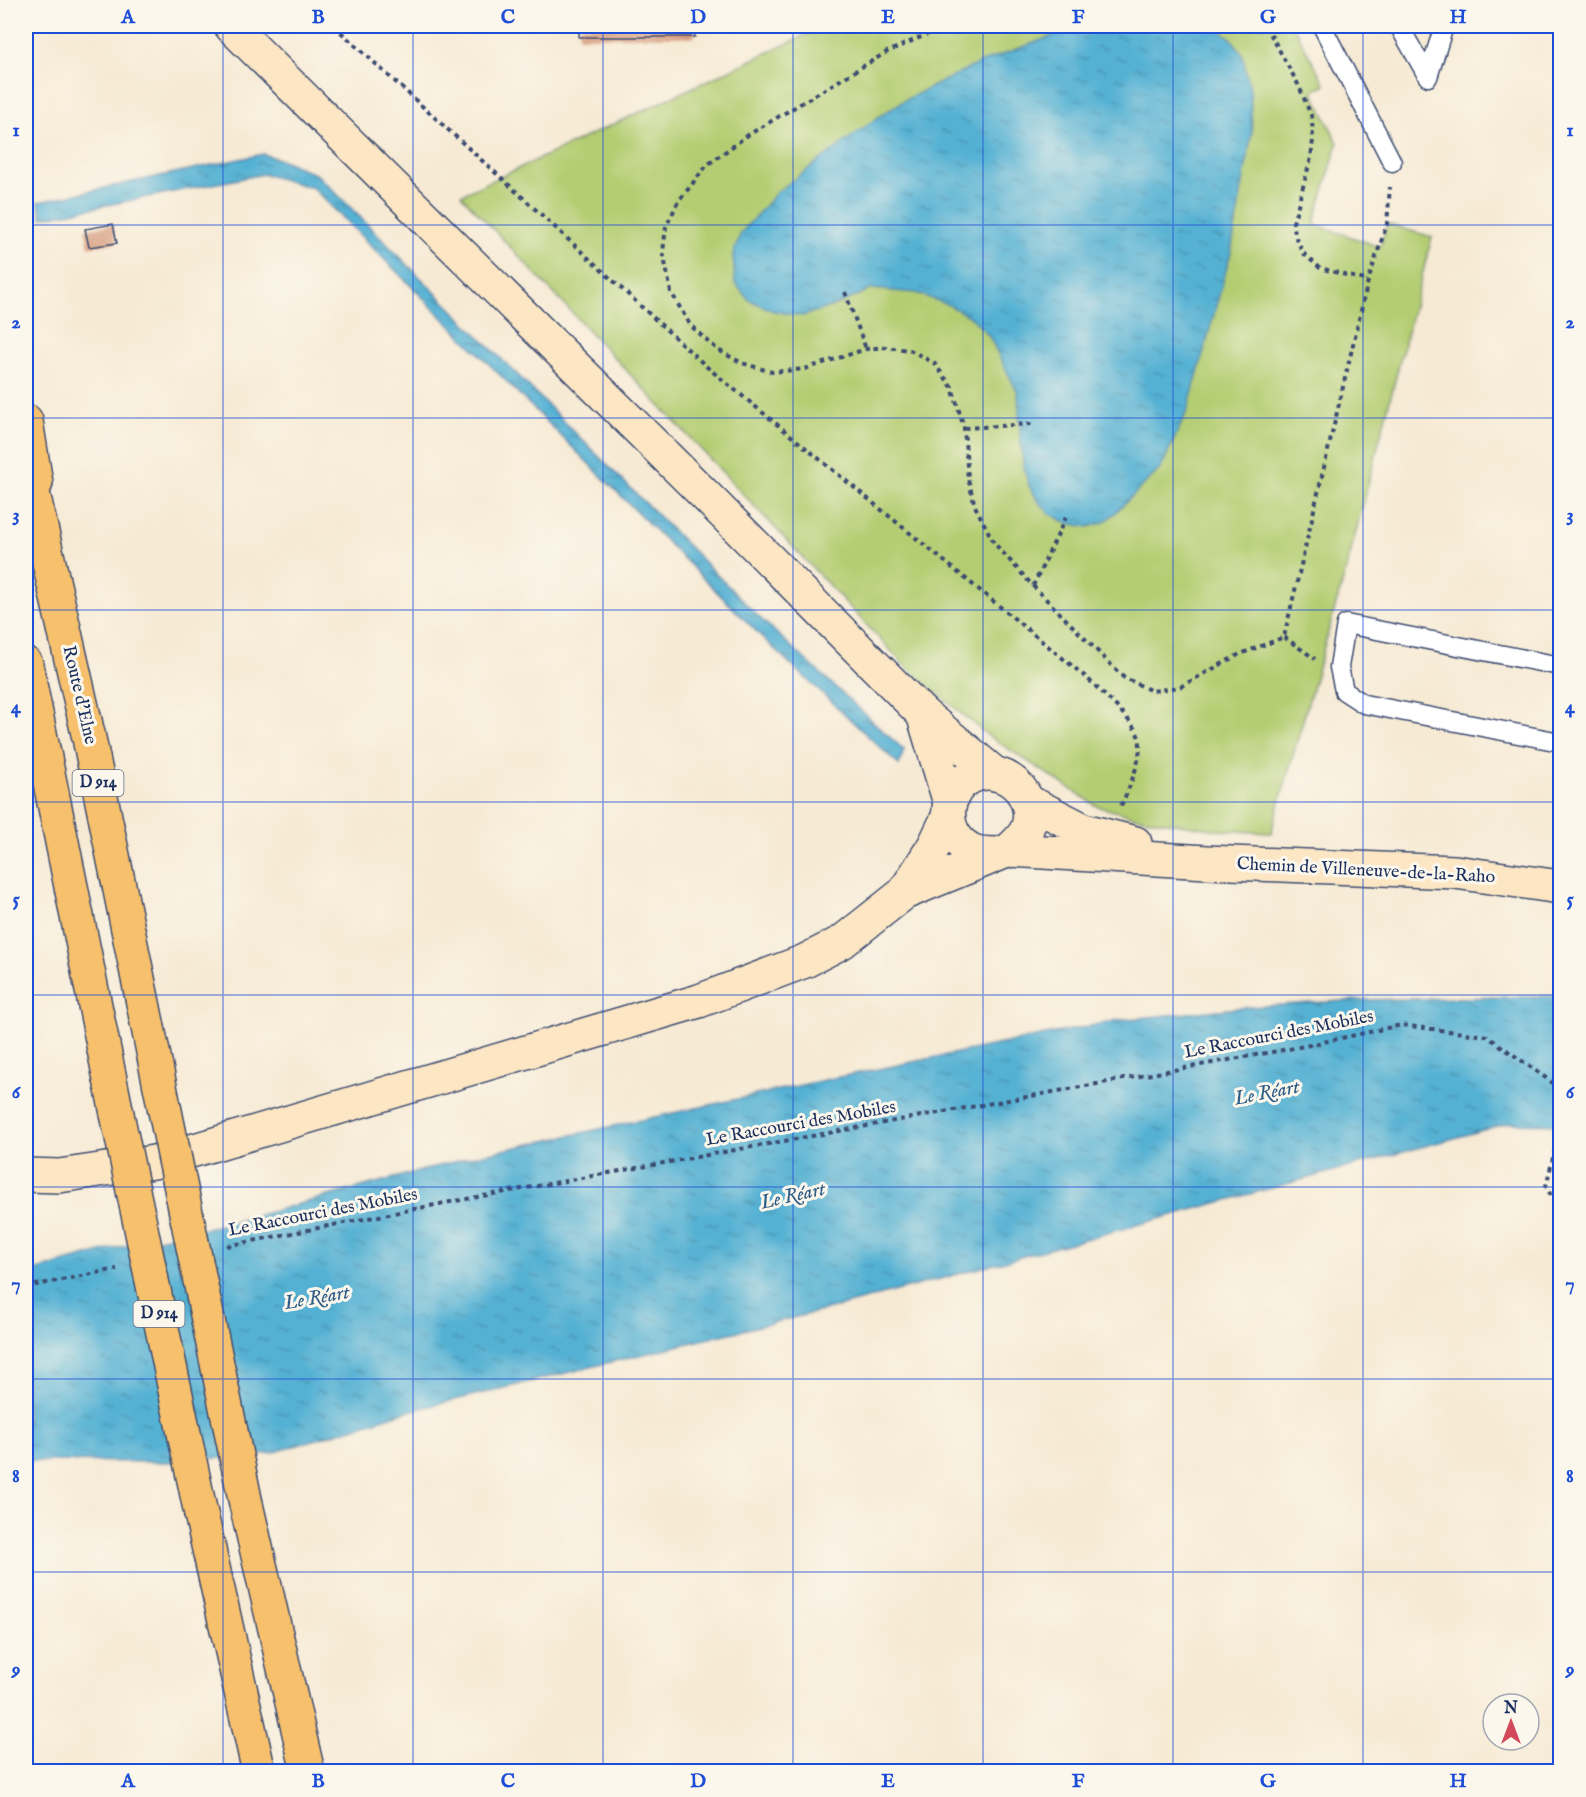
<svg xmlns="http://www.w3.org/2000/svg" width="1586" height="1797" font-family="'IM FELL English',serif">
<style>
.green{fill:#b4cd72;stroke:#687e68;stroke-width:1.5}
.water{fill:url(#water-ripples);stroke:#387098;stroke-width:1.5}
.building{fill:#d79d7f}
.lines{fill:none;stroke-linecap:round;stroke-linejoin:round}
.lane-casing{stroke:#3c4b70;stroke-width:21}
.secondary-casing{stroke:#3c4b70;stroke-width:36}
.highway-casing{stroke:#3c4b70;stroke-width:36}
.path{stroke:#3c4b70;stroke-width:4;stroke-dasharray:4.5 4.5;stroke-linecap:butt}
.lane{stroke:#fff;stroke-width:18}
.secondary{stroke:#fce6c4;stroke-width:33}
.highway{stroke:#f7c06c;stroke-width:33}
.highway-bridge-casing{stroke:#3c4b70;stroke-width:36;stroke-linecap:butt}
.highway-bridge{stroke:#f7c06c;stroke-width:33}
.grid{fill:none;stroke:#1d4ed8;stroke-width:1.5;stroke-opacity:0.55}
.labels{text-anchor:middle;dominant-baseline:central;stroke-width:6;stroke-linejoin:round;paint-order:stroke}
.shield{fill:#fbf7ec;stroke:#5e6b89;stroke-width:1.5}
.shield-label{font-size:16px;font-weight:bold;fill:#1b2f5e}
.street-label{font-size:18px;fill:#1b2f5e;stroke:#fbf7ec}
.water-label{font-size:20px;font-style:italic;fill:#2f5c87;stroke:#fbf7ec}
.neatline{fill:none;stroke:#1d4ed8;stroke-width:2}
.grid-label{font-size:20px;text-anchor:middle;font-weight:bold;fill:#1d4ed8}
</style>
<defs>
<pattern id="water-ripples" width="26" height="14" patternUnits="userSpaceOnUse" patternTransform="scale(1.5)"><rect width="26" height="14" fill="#55b1d3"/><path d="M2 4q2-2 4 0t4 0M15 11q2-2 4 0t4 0" fill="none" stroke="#4690ae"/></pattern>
</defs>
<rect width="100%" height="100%" fill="#fbf7ec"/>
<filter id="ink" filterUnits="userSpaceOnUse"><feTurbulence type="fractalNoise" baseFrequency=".0167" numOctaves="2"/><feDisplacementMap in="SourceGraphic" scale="12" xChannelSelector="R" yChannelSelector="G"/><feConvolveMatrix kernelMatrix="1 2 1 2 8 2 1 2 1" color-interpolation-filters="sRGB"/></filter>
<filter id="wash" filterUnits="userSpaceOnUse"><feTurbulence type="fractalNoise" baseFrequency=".008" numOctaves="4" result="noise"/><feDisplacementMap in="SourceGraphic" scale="24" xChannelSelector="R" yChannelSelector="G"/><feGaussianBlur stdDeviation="1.35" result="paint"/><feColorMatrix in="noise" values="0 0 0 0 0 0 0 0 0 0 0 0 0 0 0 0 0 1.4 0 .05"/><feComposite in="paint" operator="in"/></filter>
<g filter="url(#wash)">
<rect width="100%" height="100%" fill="#f6ead4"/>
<path class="green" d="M825,26H1293L1325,84L1313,92L1338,143L1314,224L1380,247L1387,224L1432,237L1347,566L1271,833L1217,830L1135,817L1097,806L987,735L907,668L461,195Z"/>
<g class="water">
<path d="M1089,26H1214L1231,38L1242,53L1250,89L1252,131L1231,252L1188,409L1161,468L1115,513L1104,522L1088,527L1067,523L1049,513L1038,501L1029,486L1024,468L1021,446L1018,393L989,336L972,318L949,305L916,293L871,289L839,304L802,316L774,311L749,300L735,283L733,254L741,233L777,192L881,115L905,100L982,62L1055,35Z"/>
<path d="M263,154L288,162L317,175L332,189L759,617L904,750L899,765L769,644L313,188L264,174L42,218L38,202Z"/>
<path d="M1560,996V1124L1509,1123L834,1308L401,1413L272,1453L173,1462L26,1461V1273L108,1250L226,1224L471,1157L829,1079L1119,1020L1248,1007L1358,1000Z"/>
</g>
<g id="blocks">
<g class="building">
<rect x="579" y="26" width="116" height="11"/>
<path d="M113,224L117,243L89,247L85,229Z"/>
</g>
</g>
</g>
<g filter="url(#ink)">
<use href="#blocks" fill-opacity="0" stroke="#3c4b70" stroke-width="1.5"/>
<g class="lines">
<g class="lane-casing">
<g id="lane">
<path d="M1322,26L1392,162"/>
<path d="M1399,26L1428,77L1444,26"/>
<path d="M1560,666L1346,624L1339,667L1344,691L1364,704L1560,742"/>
</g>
</g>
<g class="secondary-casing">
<g id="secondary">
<path d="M231,26L706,496L923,714L995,774"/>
<path d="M923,714L950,803"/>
<path d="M1027,801L1084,830L1135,843"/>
<path d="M1009,850L1207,862L1455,872L1560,887"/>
<path d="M904,893L934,846L948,817"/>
<path d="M26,1175L59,1176L154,1162L699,1001L805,961L842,942L904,893L1009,850C1016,844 1023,838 1027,829C1040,796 1003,761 971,777C942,792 941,833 969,849C977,854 986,854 996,854"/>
</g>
</g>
<g class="highway-casing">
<g id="highway">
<path d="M26,421L36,483"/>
<path d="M26,462L89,738L164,1106"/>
<path d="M26,664L117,1114"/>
<path d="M246,1504L308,1772"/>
<path d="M201,1514L259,1772"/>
</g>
</g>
<g class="path">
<path d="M334,26L509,185L707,367L1087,678C1101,692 1134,720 1139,738C1144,756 1128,790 1121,806"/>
<path d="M946,26L887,52L748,135L707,165L678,202L666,227L663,252L671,292L690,325L718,350L742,363L772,372L805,369L866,349L884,347L910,350L934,363L952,387L964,428L968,479L975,506L994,543L1033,586L1123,677L1152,691L1180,687L1238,655L1284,637L1368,281L1387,224L1390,187"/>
<path d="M1266,26L1299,86L1312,118L1313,140L1311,158L1293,223L1297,242L1305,255L1320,268L1368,281"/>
<path d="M845,292L866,349"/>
<path d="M964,428L1032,424"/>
<path d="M1033,586L1068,513"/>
<path d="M1284,637L1315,659"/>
<path d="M1560,1122L1556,1146L1546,1186L1560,1213"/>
<path d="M227,1246L450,1202L1305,1046L1401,1025L1487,1036L1553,1083L1560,1098"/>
<path d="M26,1287L117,1269"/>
</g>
<use href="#lane" class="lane"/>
<use href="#secondary" class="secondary"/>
<use href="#highway" class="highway"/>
<g class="highway-bridge-casing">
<g id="highway-bridge">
<path d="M164,1106L246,1504"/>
<path d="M117,1114L201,1514"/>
</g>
</g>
<use href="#highway-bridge" class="highway-bridge"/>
</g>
</g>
<path class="grid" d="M223,26V1772M413,26V1772M603,26V1772M793,26V1772M983,26V1772M1173,26V1772M1363,26V1772M26,225H1560M26,418H1560M26,610H1560M26,802H1560M26,995H1560M26,1187H1560M26,1379H1560M26,1572H1560"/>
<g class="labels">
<g class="shield">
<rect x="72.5" y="770" width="51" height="26" rx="4.5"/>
<rect x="133.5" y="1301" width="51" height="26" rx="4.5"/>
</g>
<g class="shield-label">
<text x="98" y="783">D 914</text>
<text x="159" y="1314">D 914</text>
</g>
<g class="street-label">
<text transform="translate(79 695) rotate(77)">Route d'Elne</text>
<text transform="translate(1366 871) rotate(3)">Chemin de Villeneuve-de-la-Raho</text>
<text transform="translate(1279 1035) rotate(-11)">Le Raccourci des Mobiles</text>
<text transform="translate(801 1124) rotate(-10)">Le Raccourci des Mobiles</text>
<text transform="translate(323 1213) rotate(-11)">Le Raccourci des Mobiles</text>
</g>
<g class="water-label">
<text transform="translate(1267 1093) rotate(-11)">Le Réart</text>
<text transform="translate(793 1196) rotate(-13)">Le Réart</text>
<text transform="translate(317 1298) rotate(-10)">Le Réart</text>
</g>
</g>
<rect width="1586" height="1797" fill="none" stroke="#fbf7ec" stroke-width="66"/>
<g transform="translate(1511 1722)"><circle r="28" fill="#fbf7ec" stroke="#a1a7b3" stroke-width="1.5"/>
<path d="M0-4.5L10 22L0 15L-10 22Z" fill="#d1495b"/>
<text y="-9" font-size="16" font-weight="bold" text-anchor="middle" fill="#1b2f5e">N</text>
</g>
<rect x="33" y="33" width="1520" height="1731" class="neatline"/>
<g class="grid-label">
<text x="128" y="23">A</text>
<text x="318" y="23">B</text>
<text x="508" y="23">C</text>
<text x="698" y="23">D</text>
<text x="888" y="23">E</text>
<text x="1078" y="23">F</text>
<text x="1268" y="23">G</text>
<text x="1458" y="23">H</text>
<text x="16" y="136">1</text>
<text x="1570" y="136">1</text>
<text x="16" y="328">2</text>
<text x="1570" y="328">2</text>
<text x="16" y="521">3</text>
<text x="1570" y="521">3</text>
<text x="16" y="713">4</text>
<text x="1570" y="713">4</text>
<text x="16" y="905">5</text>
<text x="1570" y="905">5</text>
<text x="16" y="1098">6</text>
<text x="1570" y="1098">6</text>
<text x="16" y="1290">7</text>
<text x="1570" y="1290">7</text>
<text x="16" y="1482">8</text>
<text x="1570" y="1482">8</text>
<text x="16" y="1675">9</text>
<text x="1570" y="1675">9</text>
<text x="128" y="1787">A</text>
<text x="318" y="1787">B</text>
<text x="508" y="1787">C</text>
<text x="698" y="1787">D</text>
<text x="888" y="1787">E</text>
<text x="1078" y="1787">F</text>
<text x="1268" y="1787">G</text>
<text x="1458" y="1787">H</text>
</g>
</svg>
